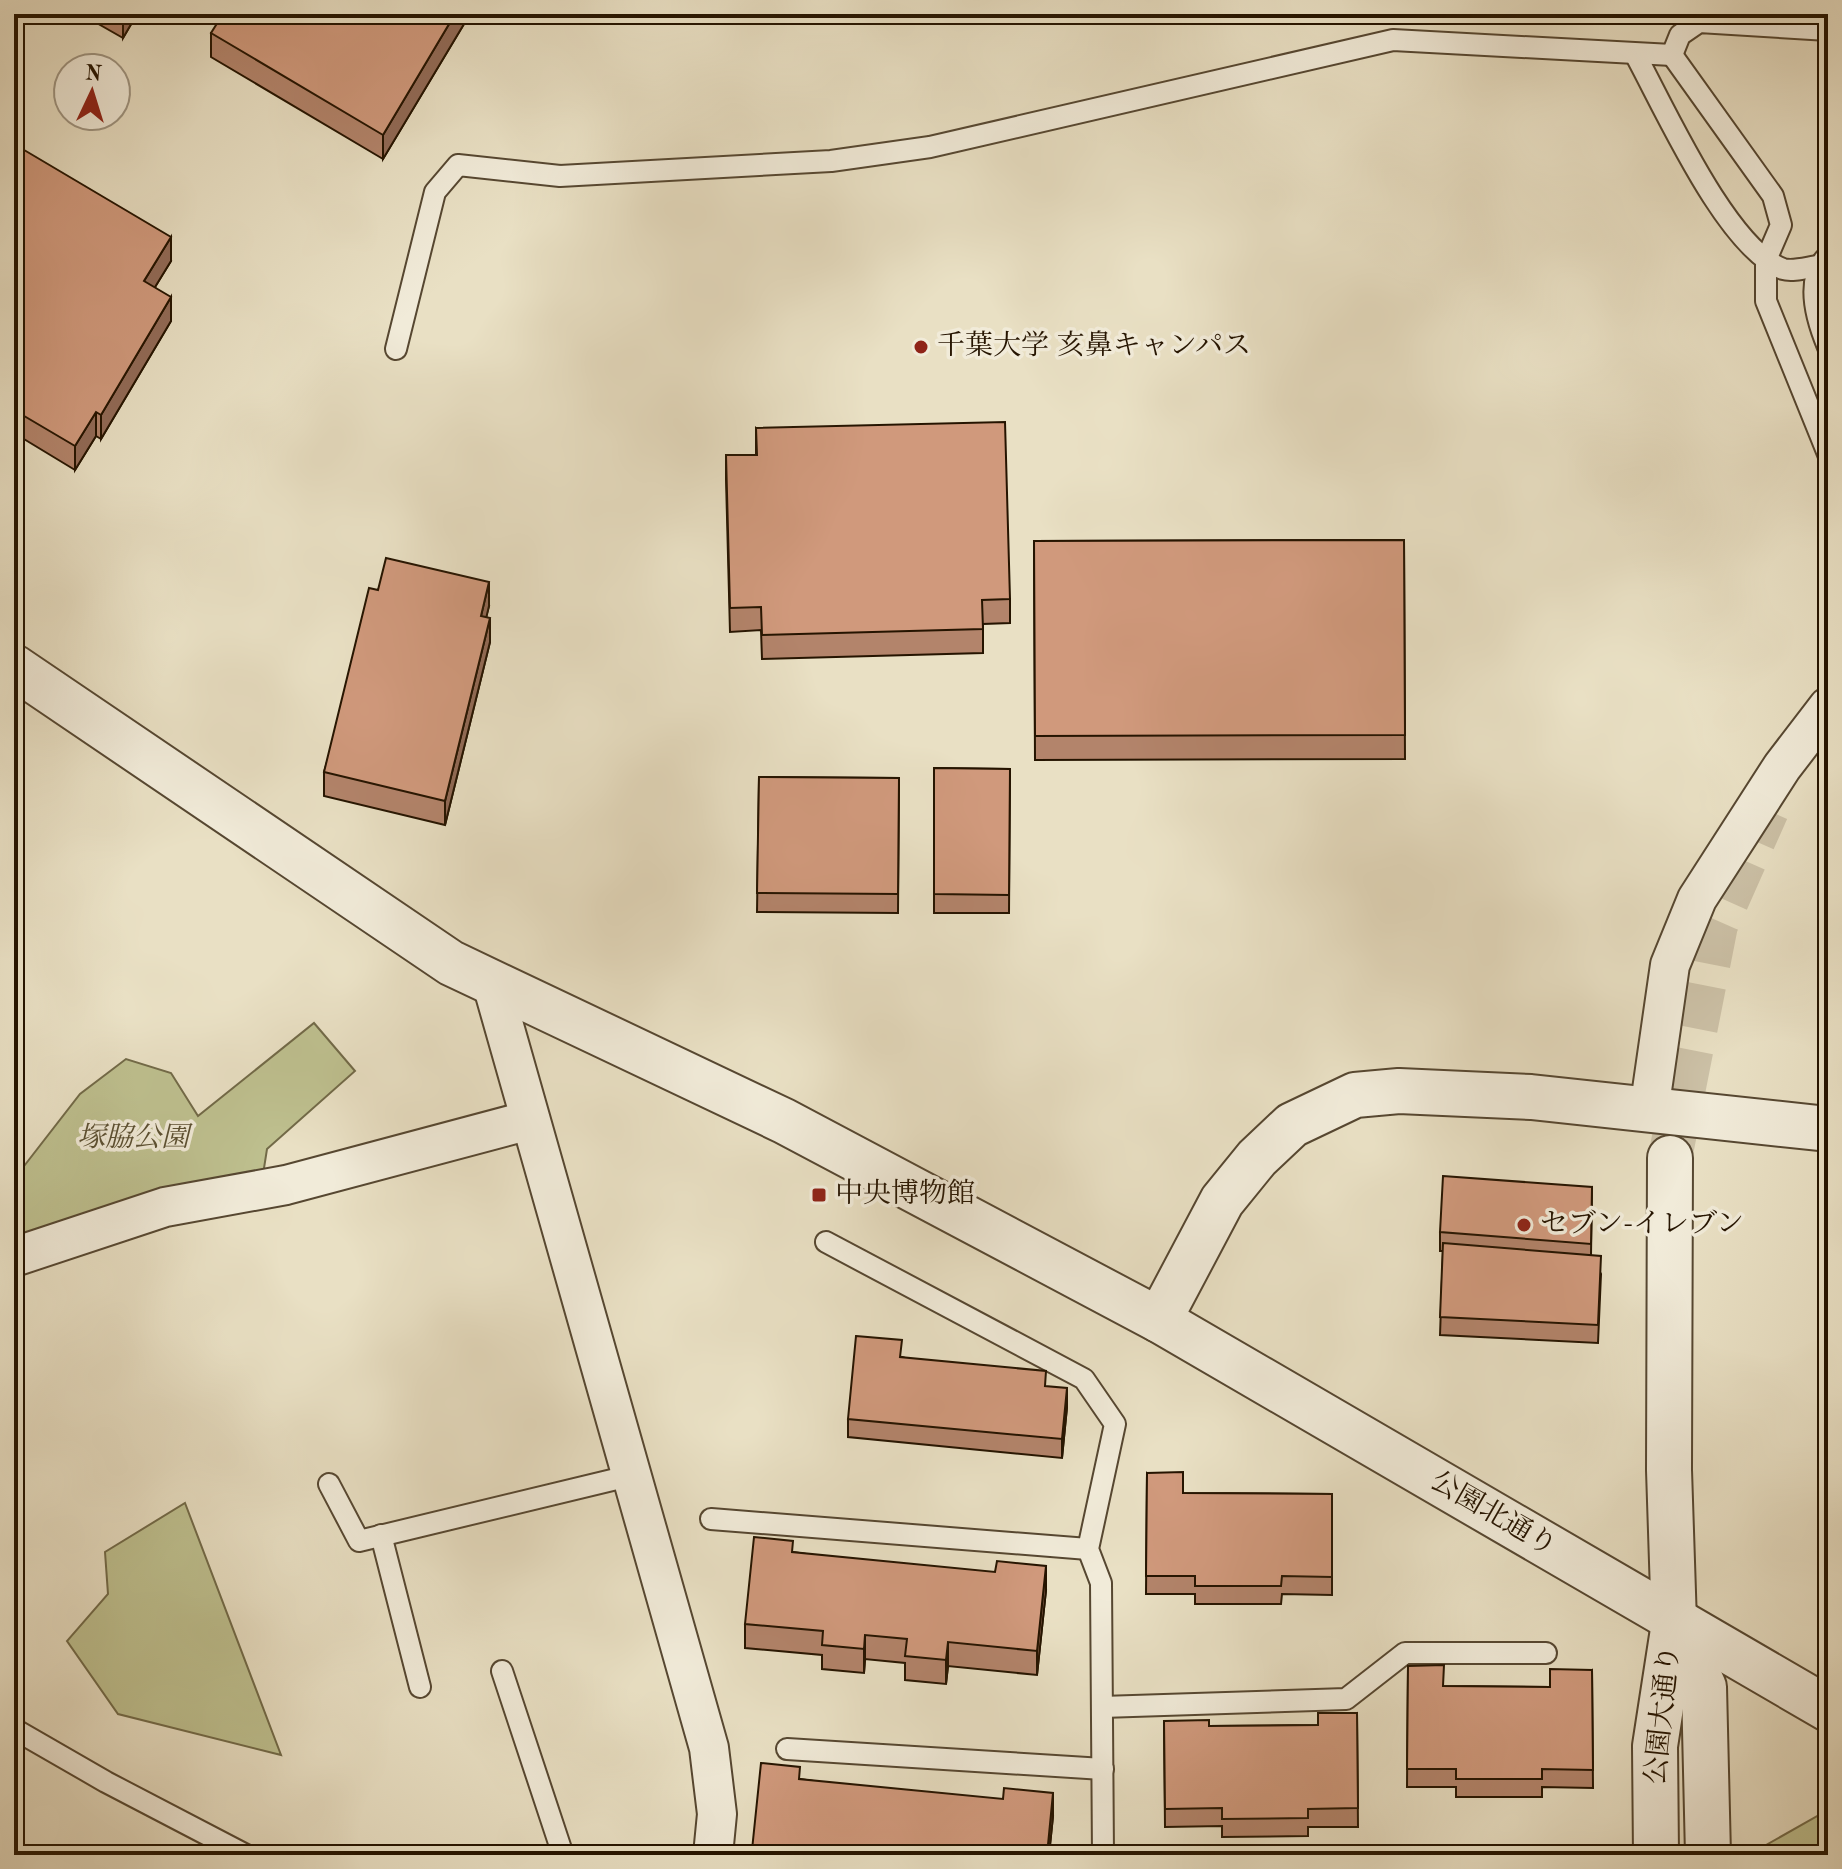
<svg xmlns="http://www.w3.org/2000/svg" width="1842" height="1869" font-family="'Old Standard TT','Noto Serif JP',serif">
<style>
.green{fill:#bec08f;stroke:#726a48;stroke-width:2}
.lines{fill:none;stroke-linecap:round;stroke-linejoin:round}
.tertiary-tunnel{stroke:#ccc1a7;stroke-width:44;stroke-dasharray:44 22;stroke-linecap:butt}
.service-casing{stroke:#564731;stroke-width:24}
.minor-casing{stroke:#564731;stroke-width:42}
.tertiary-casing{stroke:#564731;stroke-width:48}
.service{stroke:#f1ebd9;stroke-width:20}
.minor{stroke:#f1ebd9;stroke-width:38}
.tertiary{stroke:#f1ebd9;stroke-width:44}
.wall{fill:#b3846b;stroke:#251400;stroke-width:2}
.shaded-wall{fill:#926b57;stroke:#251400;stroke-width:2}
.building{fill:#d0997c;stroke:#251400;stroke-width:2}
.poi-dot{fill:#8f2418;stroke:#f1ebd9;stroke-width:3}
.labels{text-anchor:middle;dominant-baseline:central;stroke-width:7;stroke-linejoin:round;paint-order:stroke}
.poi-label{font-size:28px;fill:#251400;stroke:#f1ebd9;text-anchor:start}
.park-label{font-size:28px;font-style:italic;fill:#5b5032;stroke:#f1ebd9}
.street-label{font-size:28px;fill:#251400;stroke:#f1ebd9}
</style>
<rect width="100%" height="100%" fill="#e9e0c4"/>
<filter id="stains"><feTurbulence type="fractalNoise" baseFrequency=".0025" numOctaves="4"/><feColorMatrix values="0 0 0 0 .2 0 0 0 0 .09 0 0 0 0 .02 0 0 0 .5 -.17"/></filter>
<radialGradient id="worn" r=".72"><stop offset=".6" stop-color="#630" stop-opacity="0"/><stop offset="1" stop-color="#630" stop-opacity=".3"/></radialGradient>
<g class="green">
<path d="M314,1023L355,1071L267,1149L262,1181L21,1248L14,1229V1179L80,1094L126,1059L171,1073L198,1116Z"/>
<path d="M185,1503L281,1755L118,1714L67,1641L108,1594L105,1552Z"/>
<path d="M1828,1810V1855H1759V1849Z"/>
</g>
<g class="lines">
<path class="tertiary-tunnel" d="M1670,1158L1716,925L1767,810"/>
<g class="service-casing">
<g id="service">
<path d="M1635,54C1664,107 1727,249 1783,269C1793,272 1809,267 1819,266"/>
<path d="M1672,55L1773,196L1781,225L1766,260V301L1828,454"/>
<path d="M1672,55L1680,35L1699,22L1828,30"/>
<path d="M1825,259C1805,283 1817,321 1828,347"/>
<path d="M396,349L435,192L458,165L560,176L831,161L930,147L1393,40L1672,55"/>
<path d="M826,1242L1084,1379L1115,1424L1088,1549L1101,1583L1103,1855"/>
<path d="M329,1484L359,1541L633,1475"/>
<path d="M711,1519L1088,1549"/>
<path d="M381,1535L420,1687"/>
<path d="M502,1671L563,1855"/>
<path d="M1102,1707L1346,1699L1405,1653H1546"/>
<path d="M14,1729L106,1782L246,1855"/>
<path d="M787,1749L1103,1769"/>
</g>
</g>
<g class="minor-casing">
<g id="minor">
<path d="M491,980L709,1748L717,1814L713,1855"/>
<path d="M1649,1111L1670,965L1697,899L1782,767L1828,707"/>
<path d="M14,1257L165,1207L286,1185L530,1120"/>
</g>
</g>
<g class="tertiary-casing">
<g id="tertiary">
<path d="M14,667L451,963L784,1121L1159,1320L1828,1709"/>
<path d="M1159,1320L1222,1201L1257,1158L1292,1125L1355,1095L1399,1091L1531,1097L1828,1129"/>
<path d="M1674,1623L1704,1687L1708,1855"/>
<path d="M1656,1855L1655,1746L1674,1623L1669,1470L1670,1158"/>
</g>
</g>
<use href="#service" class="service"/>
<use href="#minor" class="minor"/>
<use href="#tertiary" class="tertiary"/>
</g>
<g class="wall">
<path d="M81,14H137L123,38Z"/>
<path d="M470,14L383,159L211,57V33Z"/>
<path d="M14,144L171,261L155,287L171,321L101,439L96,436L75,470L14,433Z"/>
<path d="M756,428L1010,599V623L983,624V653L762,659L761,630L730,632L726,479V455H756Z"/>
<path d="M1404,540L1405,759L1035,760L1034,541Z"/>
<path d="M378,590L489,606L486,617L490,642L445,825L324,796V772Z"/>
<path d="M934,768L1010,769L1009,913H934Z"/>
<path d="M759,777L899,778L898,913L757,912Z"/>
<path d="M1592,1187L1591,1255L1601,1274L1598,1343L1440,1335L1443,1251H1440V1232Z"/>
<path d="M902,1357L1067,1407L1062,1458L848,1437V1419Z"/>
<path d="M1147,1473L1183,1493L1332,1494V1595L1282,1594L1281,1604H1195V1594H1146Z"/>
<path d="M793,1552L1046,1590L1037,1675L948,1666L946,1684L905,1680V1663L865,1659L864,1673L822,1669V1655L745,1648V1624Z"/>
<path d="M1408,1666L1443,1686L1550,1687L1592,1670L1593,1788L1542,1787V1797H1456V1787H1407Z"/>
<path d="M1357,1713L1358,1827H1308V1836L1222,1837V1826L1165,1827L1164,1721L1209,1726L1318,1725Z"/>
<path d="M800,1779L1053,1816L1049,1855H752V1850Z"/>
</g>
<g class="shaded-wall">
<path d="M126,14H137L123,38V20Z"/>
<path d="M455,14H470L383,159V135Z"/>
<path d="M171,237V261L144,305V281Z"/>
<path d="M171,297V321L101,439V415Z"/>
<path d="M96,412V436L75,470V446Z"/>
<path d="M489,582V606L481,640V616Z"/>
<path d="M490,618V642L445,825V801Z"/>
<path d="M1067,1388V1407L1062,1458V1439Z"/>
<path d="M1046,1566V1590L1037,1675V1651Z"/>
<path d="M865,1635V1659L864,1673V1649Z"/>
<path d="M948,1642V1666L946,1684V1660Z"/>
<path d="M1053,1793V1816L1049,1855H1047Z"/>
</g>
<g class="building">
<path d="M112,14H126L123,20Z"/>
<path d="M223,14H455L383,135L211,33Z"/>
<path d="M14,144L171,237L144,281L171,297L101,415L96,412L75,446L14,410Z"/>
<path d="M1005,422L1010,599L982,600L983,629L762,635L761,607L730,608L726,455H757L756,428Z"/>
<path d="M1404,540L1405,735L1035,736L1034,541Z"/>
<path d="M386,558L489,582L481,616L490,618L445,801L324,772L369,588L378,590Z"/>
<path d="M934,768L1010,769L1009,895L934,894Z"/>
<path d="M759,777L899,778L898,894L757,893Z"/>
<path d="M1443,1176L1592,1187L1591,1244L1440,1232Z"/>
<path d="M1443,1243L1601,1256L1598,1325L1440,1317Z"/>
<path d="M856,1336L902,1340L900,1357L1046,1371L1045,1386L1067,1388L1062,1439L848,1419Z"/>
<path d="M1183,1472V1493L1332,1494V1577L1282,1576L1281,1586H1195V1576H1146L1147,1473Z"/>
<path d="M754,1537L793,1541L792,1552L995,1572L997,1561L1046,1566L1037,1651L948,1642L946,1660L905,1656L907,1639L865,1635L864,1649L822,1645L823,1631L745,1624Z"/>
<path d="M1444,1665L1443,1686L1550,1687V1669L1592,1670L1593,1770L1542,1769V1779H1456V1769H1407L1408,1666Z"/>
<path d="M1318,1713H1357L1358,1808L1308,1809V1818L1222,1819V1808L1165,1809L1164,1721L1209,1720V1726L1318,1725Z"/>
<path d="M761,1763L800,1767L799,1779L1003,1799L1004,1788L1053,1793L1047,1855H805L752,1850Z"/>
</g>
<g class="poi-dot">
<circle cx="921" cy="347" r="8"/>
<rect x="811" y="1187" width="16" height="16" rx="4"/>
<circle cx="1524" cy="1225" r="8"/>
</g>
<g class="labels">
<g class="poi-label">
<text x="937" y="347">千葉大学 亥鼻キャンパス</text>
<text x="835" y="1195">中央博物館</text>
<text x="1540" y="1225">セブン-イレブン</text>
</g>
<g class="park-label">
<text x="133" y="1139">塚脇公園</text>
</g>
<g class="street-label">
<text transform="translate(1493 1515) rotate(30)">公園北通り</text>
<text transform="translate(1664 1715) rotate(-84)">公園大通り</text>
</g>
</g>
<rect width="1842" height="1869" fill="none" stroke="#e9e0c4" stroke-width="48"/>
<rect x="16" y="16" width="1810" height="1837" fill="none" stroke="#251400" stroke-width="4"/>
<rect x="24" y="24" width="1794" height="1821" fill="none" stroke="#251400" stroke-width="2"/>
<g transform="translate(92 92) rotate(4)"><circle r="38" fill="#f1ebd9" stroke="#9f9582" stroke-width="2"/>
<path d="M0-6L14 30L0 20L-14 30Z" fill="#8f2418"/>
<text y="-12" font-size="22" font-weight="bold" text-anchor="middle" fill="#251400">N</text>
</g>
<rect width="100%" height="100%" filter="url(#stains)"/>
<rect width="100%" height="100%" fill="url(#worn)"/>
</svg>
